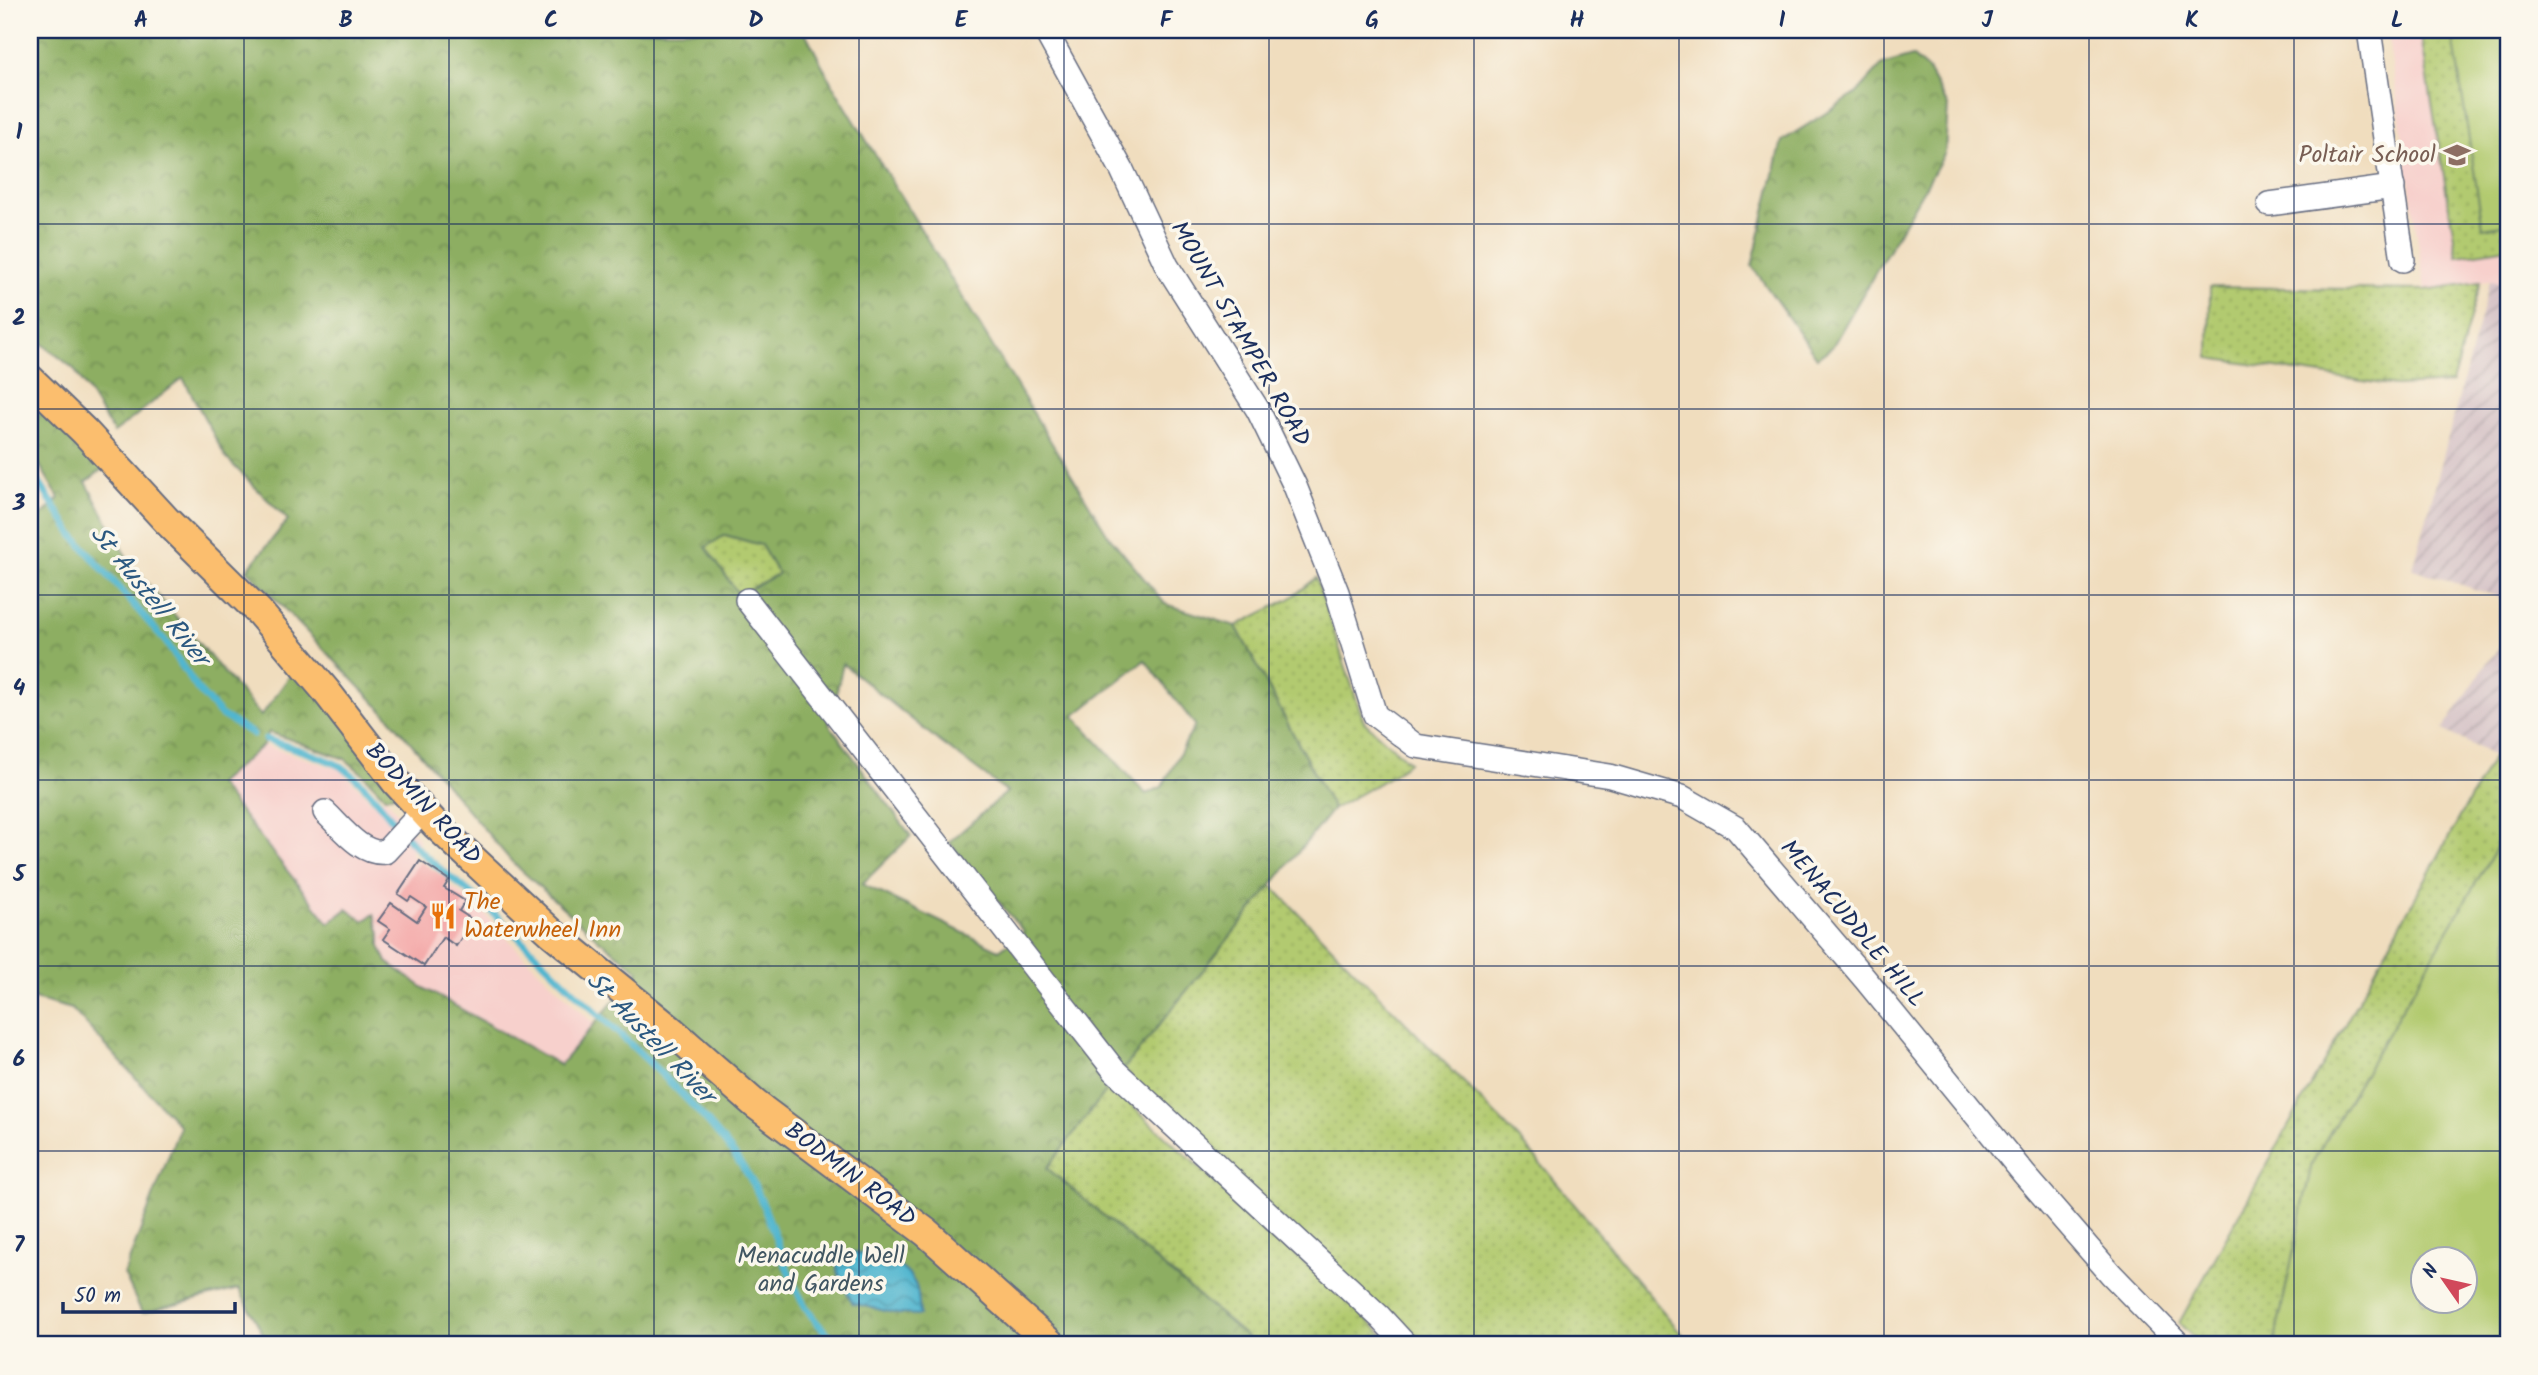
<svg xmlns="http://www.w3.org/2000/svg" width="2538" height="1375" font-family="Kalam,sans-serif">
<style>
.built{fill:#f7d0cc}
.industrial{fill:url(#industrial-furrows)}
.green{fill:url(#green-dots);stroke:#667c66;stroke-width:2}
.forest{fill:url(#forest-crowns);stroke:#546e60;stroke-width:2;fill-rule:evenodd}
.pitch{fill:#b2ca6f;stroke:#667c66;stroke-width:2;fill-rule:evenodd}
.water{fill:url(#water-waves);stroke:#367296;stroke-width:2}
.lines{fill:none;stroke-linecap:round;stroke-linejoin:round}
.stream{stroke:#51b6cf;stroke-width:7}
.building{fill:#f4acab}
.minor-casing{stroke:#666c80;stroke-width:26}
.major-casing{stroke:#666c80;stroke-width:32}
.minor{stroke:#fff;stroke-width:23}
.major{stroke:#fbbe6e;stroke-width:28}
.grid{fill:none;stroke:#1b2f5e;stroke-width:2;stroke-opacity:0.55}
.labels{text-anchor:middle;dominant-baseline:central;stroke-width:7;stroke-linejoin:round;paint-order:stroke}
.education-label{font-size:24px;fill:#785e54;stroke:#fbf7ec;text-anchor:end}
.street-label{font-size:24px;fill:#1b2f5e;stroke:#fbf7ec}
.food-label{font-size:24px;fill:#c56008;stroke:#fbf7ec;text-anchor:start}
.park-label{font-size:24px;fill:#415662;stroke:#fbf7ec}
.water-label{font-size:26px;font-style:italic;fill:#2b5880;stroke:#fbf7ec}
.neatline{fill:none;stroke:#1b2f5e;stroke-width:2.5}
.grid-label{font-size:23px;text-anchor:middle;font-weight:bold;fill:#1b2f5e}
</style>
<defs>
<pattern id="industrial-furrows" width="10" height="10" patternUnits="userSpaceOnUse" patternTransform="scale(1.75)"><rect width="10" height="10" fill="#d2bec3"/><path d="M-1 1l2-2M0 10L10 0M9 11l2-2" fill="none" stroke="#aa9ba2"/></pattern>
<pattern id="green-dots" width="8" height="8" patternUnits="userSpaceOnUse" patternTransform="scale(1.75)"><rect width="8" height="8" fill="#b2ca6f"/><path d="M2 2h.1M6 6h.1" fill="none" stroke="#98ae63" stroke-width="1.8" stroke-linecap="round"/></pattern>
<pattern id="forest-crowns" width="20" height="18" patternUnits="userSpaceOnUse" patternTransform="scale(1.75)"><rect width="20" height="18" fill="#8dae62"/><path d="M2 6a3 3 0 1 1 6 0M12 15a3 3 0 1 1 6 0" fill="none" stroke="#728e54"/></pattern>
<pattern id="water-waves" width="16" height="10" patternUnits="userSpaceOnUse" patternTransform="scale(1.75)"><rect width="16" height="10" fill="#51b6cf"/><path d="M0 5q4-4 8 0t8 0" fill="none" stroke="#4294ab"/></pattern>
</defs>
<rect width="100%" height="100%" fill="#fbf7ec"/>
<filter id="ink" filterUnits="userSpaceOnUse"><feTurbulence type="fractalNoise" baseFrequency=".0143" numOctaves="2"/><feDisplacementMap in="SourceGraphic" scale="14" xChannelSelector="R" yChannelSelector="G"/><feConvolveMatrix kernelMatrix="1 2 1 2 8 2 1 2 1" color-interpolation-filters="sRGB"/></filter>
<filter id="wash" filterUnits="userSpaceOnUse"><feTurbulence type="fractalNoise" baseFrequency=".00686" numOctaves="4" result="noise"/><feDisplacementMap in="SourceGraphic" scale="28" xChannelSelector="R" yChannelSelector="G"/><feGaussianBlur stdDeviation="1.57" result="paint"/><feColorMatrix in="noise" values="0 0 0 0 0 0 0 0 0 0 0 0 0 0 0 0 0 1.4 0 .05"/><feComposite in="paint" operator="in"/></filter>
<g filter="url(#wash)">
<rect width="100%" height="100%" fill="#f0ddbe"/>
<g class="built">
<path d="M2387,30H2508V284L2489,281L2425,290Z"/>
<path d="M263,745L341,770L376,806L385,797L420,841L410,852L419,864L475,903L523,955L594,1024L560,1065L422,987L386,962L373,914L364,922L329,924L218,785Z"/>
</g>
<g class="industrial">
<path d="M2490,281L2508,284V600L2413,569Z"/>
<path d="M2508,637V763L2443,730L2487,663Z"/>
</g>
<g class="green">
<path d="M2420,30H2508V248L2457,256Z"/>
<path d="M2480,282L2452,383L2396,386L2209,358L2210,287L2425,290Z"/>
<path d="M725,535L761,545L778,574L739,595L705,547Z"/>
<path d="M1316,578L1364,722L1409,762L1393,775L1333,809L1236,626L1291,598Z"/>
<path d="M2494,756L2508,765V828L2312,1163L2274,1345H2201L2179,1323Z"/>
<path d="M1271,885L1525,1145L1691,1345H1414L1123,1070Z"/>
<path d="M1110,1086L1375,1327L1394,1345H1314L1307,1340L1302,1345H1256L1047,1168Z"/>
</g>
<g class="forest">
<path d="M30,30H804L832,84L1108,535L1165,604L1236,626L1333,809L1110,1086L1047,1168L1256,1345H269L239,1289L142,1313L124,1274L180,1126L72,1009L30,998V699L36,693L30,686V527L59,498L30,449V382L112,462L86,482L129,562L261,716L302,659L412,789L385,797L363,774L345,759L269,732L263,745L218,784L329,923L347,909L364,921L374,914L380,934V946L387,962L422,987L560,1065L639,971L598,939L512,862L389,717L247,570L288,520L226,458L183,378L114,433L74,369L30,334ZM725,535L761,545L778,574L739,595L706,547ZM1145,660L1195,725L1162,787L1146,794L1074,716ZM843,664L935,738L1007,792L949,842L1024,932L999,950L862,884L911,836L829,724Z"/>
<path d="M1912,56L1928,70L1948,106L1945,153L1832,347L1817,358L1752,266L1782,141L1856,94L1882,65Z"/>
</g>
<g class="pitch">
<path d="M2452,30H2508V224L2483,228Z"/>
<path d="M2508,828V1345H2274L2312,1163ZM2422,1260H2464V1302H2422Z"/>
</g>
<path class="water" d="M852,1252C876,1256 905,1261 916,1286C919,1294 919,1306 920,1315L898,1314L852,1303L837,1270L838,1256Z"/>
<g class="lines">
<g class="stream">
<path d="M30,469L73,535L166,642L198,690L221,715L253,734"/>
<path d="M266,739C285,746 330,758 345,769C375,791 393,826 420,851C441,872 467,888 489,909C530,947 569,988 611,1026C660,1072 714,1121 750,1178C780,1228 789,1318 845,1345"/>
</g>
</g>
<g id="blocks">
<path class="building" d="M420,861L449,880L444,888L465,901L459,911L473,920L456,946L443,937L424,966L383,939L390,929L378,921L391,903L417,921L426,907L411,897L408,901L398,894Z"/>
</g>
</g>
<g filter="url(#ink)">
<use href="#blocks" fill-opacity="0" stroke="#666c80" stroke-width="2"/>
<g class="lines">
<g class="minor-casing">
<g id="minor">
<path d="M1045,30L1122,170L1167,266L1258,410L1295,486L1337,592L1375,715L1416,746L1610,776L1682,797L1736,828L1865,979L2024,1174L2111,1274L2180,1345"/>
<path d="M2369,30L2403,260"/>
<path d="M2269,204L2393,187"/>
<path d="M747,600L1114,1070L1380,1317L1406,1345"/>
<path d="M325,812C341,827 361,855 385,852L423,811"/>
</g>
</g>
<g class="major-casing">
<path id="major" d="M30,379L85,432L167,521L259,612L326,691L396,782L436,825L552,933L672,1031L755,1104L927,1233L1052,1345"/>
</g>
<use href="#minor" class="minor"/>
<use href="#major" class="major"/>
</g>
</g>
<path class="grid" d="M244,30V1345M449,30V1345M654,30V1345M859,30V1345M1064,30V1345M1269,30V1345M1474,30V1345M1679,30V1345M1884,30V1345M2089,30V1345M2294,30V1345M30,224H2508M30,409H2508M30,595H2508M30,780H2508M30,966H2508M30,1151H2508"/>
<defs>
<g id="school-bare" transform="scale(2.1)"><path d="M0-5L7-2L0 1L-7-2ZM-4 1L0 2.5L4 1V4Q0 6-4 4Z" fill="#8d6e63" stroke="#fbf7ec" stroke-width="2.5" paint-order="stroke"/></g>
<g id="restaurant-bare" transform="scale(2.1)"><path d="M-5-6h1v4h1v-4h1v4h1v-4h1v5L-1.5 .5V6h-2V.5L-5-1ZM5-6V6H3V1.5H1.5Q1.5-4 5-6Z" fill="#e8710a" stroke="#fbf7ec" stroke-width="2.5" paint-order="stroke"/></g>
</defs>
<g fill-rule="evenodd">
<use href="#school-bare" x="2457" y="155"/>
<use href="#restaurant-bare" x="443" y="916"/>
</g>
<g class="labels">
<g class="education-label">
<text x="2436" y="155">Poltair School</text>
</g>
<g class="street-label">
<text transform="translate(1240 334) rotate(60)">MOUNT STAMPER ROAD</text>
<text transform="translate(423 804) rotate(47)">BODMIN ROAD</text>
<text transform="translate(1852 924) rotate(50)">MENACUDDLE HILL</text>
<text transform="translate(850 1175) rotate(37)">BODMIN ROAD</text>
</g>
<g class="food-label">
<text x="464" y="902">The<tspan x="464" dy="28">Waterwheel Inn</tspan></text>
</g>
<g class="park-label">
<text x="821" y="1256">Menacuddle Well<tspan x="821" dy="28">and Gardens</tspan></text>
</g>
<g class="water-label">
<text transform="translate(149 596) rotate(51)">St Austell River</text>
<text transform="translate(650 1038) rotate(46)">St Austell River</text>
</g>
</g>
<rect width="2538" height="1375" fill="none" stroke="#fbf7ec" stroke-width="77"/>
<g transform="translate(2444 1280) rotate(304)"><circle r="33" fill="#fbf7ec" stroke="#a1a7b3" stroke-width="2"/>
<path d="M0-5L12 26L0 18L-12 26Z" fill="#d1495b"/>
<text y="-10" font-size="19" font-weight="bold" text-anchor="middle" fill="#1b2f5e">N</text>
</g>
<path d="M63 1302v10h172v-10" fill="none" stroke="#1b2f5e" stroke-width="3.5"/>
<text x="74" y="1302" font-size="21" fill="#1b2f5e" stroke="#fbf7ec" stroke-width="5" paint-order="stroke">50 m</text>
<rect x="38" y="38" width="2462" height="1298" class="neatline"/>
<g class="grid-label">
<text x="141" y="27">A</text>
<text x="346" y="27">B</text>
<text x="551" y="27">C</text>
<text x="756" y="27">D</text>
<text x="961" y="27">E</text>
<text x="1166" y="27">F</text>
<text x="1372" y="27">G</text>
<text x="1577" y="27">H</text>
<text x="1782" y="27">I</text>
<text x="1987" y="27">J</text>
<text x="2192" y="27">K</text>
<text x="2397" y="27">L</text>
<text x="19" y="139">1</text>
<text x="19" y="325">2</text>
<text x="19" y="510">3</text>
<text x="19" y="695">4</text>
<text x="19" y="881">5</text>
<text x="19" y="1066">6</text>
<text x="19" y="1252">7</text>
</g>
</svg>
